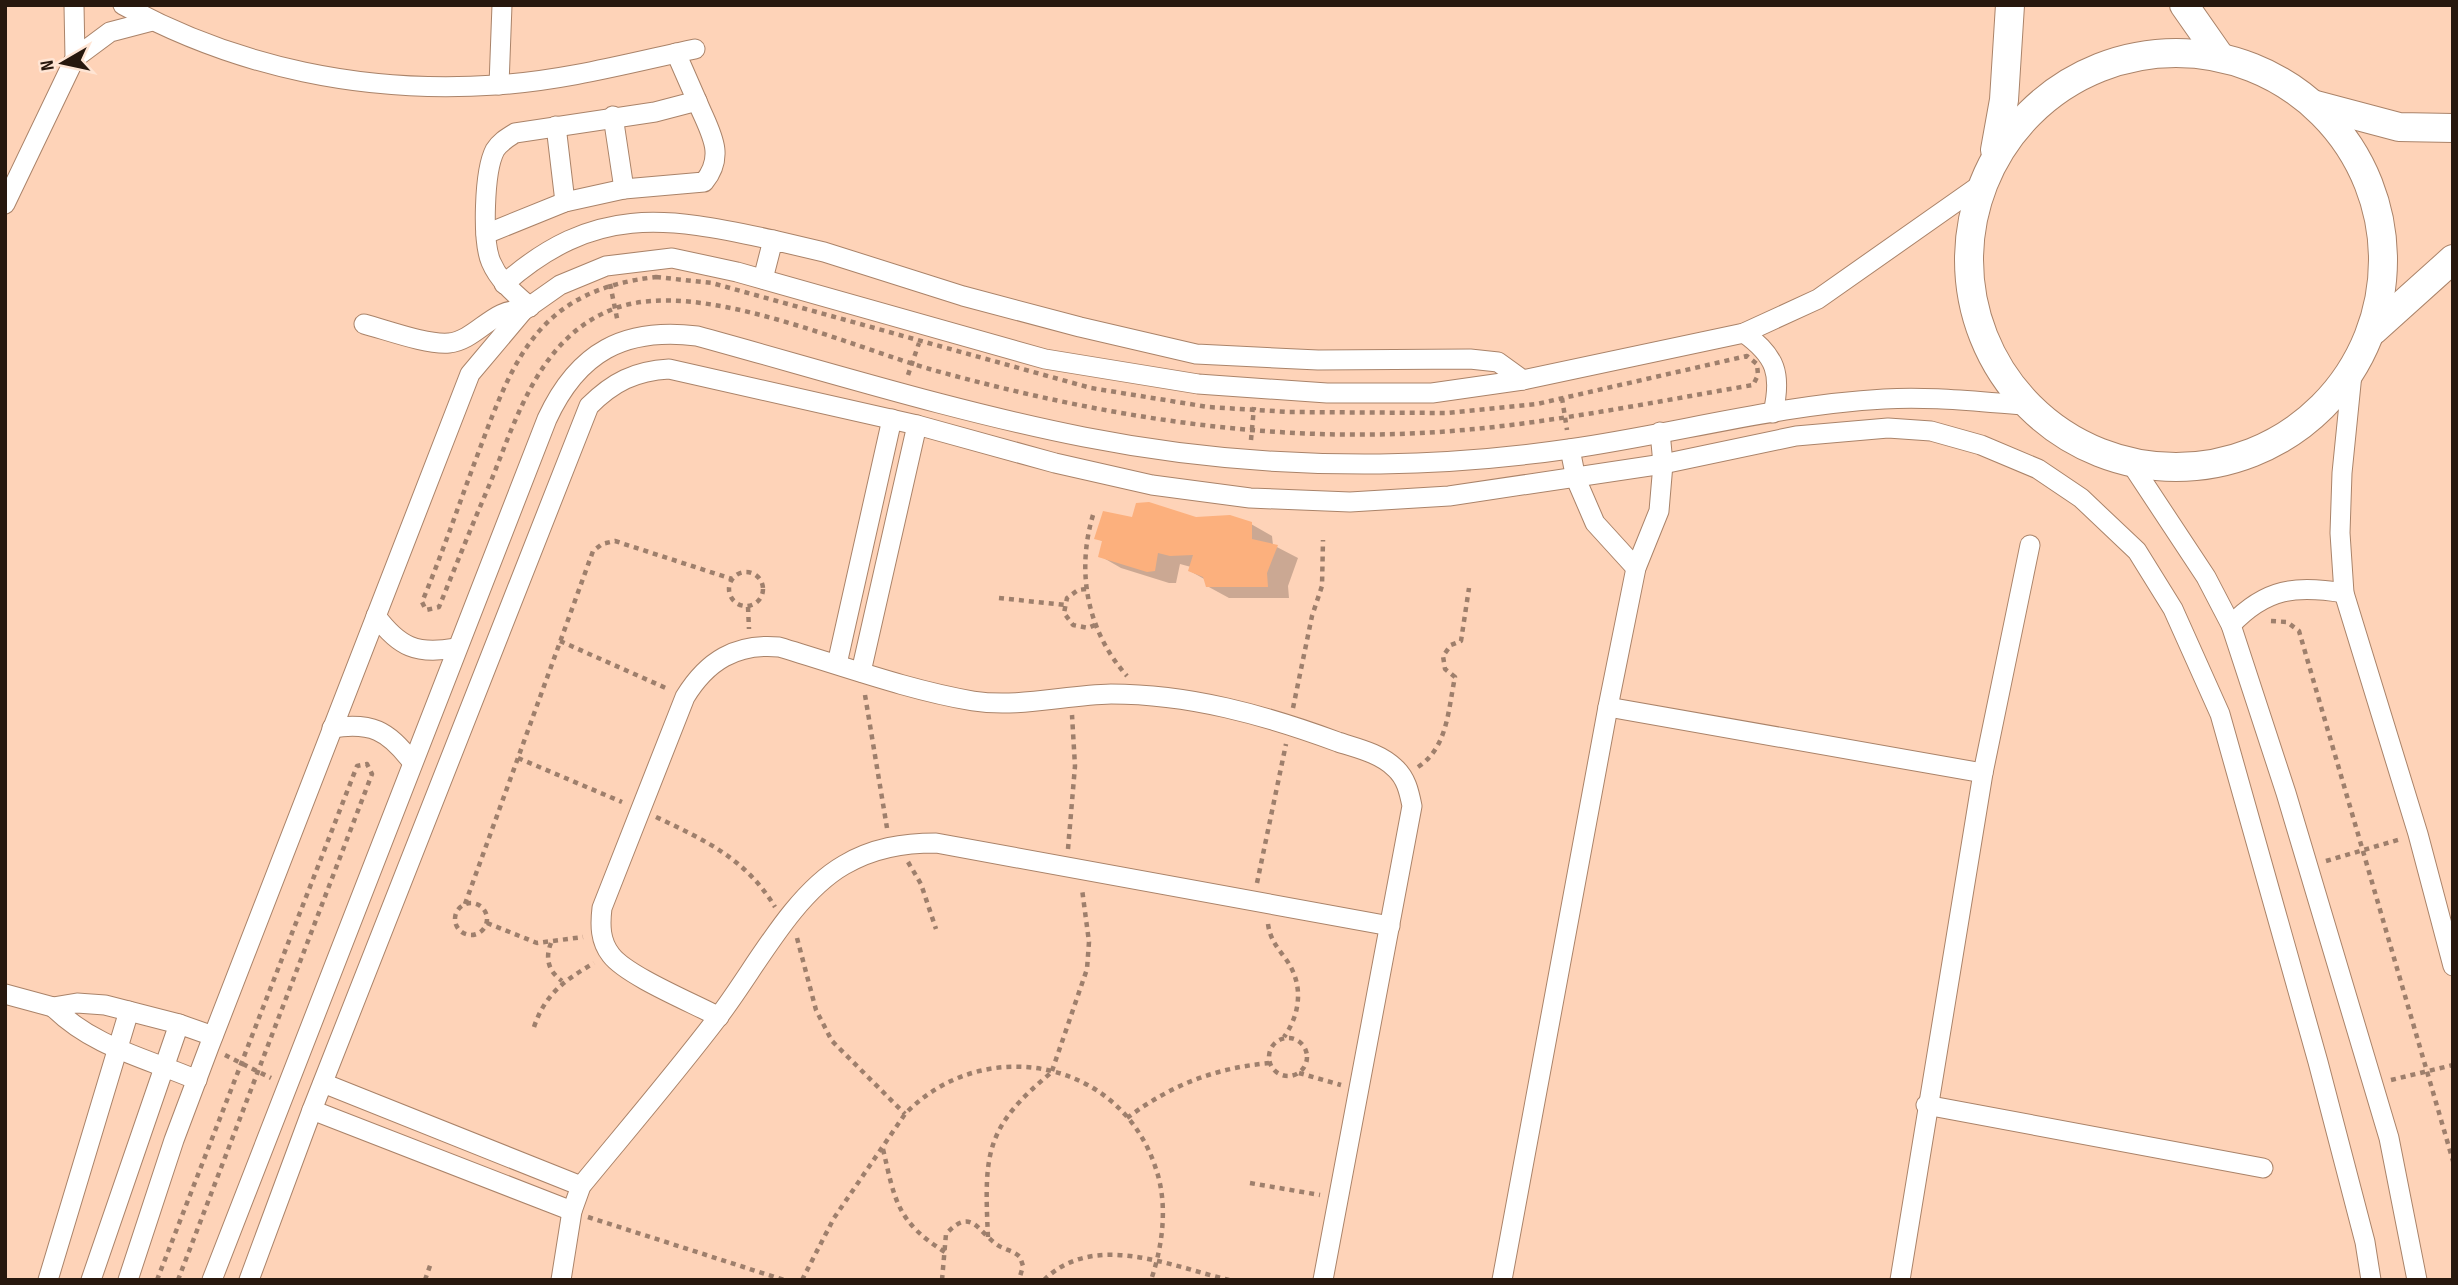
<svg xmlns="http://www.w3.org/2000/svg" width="2458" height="1285" font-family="'Sofia Sans Condensed',sans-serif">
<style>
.shadow{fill:#0003}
.building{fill:#fcb07d}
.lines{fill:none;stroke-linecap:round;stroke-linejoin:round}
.street-casing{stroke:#aa8369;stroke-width:21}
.secondary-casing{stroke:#aa8369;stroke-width:30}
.path{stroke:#9e7f6c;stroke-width:4.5;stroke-dasharray:5 5;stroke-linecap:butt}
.street{stroke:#fff;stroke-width:19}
.secondary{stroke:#fff;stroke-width:28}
</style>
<rect width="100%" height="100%" fill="#fed3b8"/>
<path class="shadow" d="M1196,518L1251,524L1272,536L1273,545L1298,558L1288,586L1289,598H1229L1207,586L1206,580L1190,571L1191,567L1180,564L1176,583H1169L1121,568L1100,556L1104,542L1096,538L1134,519Z"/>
<path class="building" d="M1149,502L1196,517L1230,515L1252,522V539L1278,545L1267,573L1268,587H1206L1203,577L1188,571L1193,555L1170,556L1158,553L1155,571L1147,572L1098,557L1102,541L1094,539L1103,511L1132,517L1136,503Z"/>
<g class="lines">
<g class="street-casing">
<g id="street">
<path d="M123,5C238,68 366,94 496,85C563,81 630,63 695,49"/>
<path d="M75,58L110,32L152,21"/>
<path d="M499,85L502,5"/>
<path d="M613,116L624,189"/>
<path d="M556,126L565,202"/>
<path d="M5,204L75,58L74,5"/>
<path d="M486,234L565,202L624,189L704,182C727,154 709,131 697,101"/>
<path d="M763,279L773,240L824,252L963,296L1080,327L1196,354L1318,360L1470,359L1498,362L1523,380"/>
<path d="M504,284C594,205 664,216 773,240"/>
<path d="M530,307C515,294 499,281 491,262C482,241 484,171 495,150C500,142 507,138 515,133L655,112L697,101L676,53"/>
<path d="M364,324C387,330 427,345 449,343C477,340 494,306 523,311"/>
<path d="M1744,333C1776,356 1782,374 1773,413"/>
<path d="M2352,374L2342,473L2340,533L2344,593L2418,834L2453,966"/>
<path d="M1570,449L1576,479L1595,523L1636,568"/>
<path d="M2132,465L2206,577L2231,625L2286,793L2389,1138L2417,1280"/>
<path d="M376,616C399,647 417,655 455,648"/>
<path d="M2231,625C2266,588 2296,585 2344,593"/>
<path d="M837,664L892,419"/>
<path d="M861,672L917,425"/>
<path d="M1608,707L1983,773"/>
<path d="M332,728C371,722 388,730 412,762"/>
<path d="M5,994L53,1007L77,1003L105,1005L179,1024"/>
<path d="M53,1007C93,1047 146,1058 197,1080"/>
<path d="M719,1017C693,1003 627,976 611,955C600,941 600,925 602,908L685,697C707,661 736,643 779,647C843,666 908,690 973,701C1019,708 1065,695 1111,694C1189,694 1265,715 1338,742C1356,748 1380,753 1395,768C1406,778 1409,791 1412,806L1323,1280"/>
<path d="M323,1083L581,1186"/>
<path d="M1926,1105L2263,1168"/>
<path d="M312,1110L572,1211"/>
<path d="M48,1280L129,1011"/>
<path d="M91,1280L179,1024L213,1036"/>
<path d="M128,1280L174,1140L209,1047L470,374L523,311L560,285L606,266L672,258L737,272L1045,359L1198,384L1327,393H1432L1523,380L1744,333L1818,299L1983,183"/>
<path d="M212,1280L547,419C578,352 624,327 697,336C825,371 953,411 1084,437C1180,456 1282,465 1380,464C1443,463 1507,458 1569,449C1674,434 1777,405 1884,399C1931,396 1979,402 2026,405"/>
<path d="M249,1280L312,1110L589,406C613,382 635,371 669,369L917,425L1055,463L1152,485L1250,498L1350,502L1449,496L1663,464L1796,436L1888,428L1931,431L1981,445L2038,469L2081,498L2137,551L2173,609L2220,714L2318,1062L2365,1242L2371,1280"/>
<path d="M561,1280L572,1211L581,1186C627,1130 675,1074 719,1016C755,969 792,895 844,865C873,848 903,843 936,843L1390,926"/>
<path d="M1502,1280L1608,707L1636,568L1659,511L1663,464L1660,432"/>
<path d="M1900,1280L1983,773L2030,545"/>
</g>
</g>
<g class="secondary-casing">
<g id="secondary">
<path d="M2184,5L2219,55"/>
<circle cx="2176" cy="260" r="207"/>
<path d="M2316,105L2399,127L2453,128"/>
<path d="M1995,150L2004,100L2010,5"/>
<path d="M2374,330L2453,259"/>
</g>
</g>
<g class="path">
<path d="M656,277L712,283L1091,388L1208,407L1289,412L1448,413L1537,404L1747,356L1757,364L1758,375L1753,385C1653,402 1553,423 1452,431C1273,445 1104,417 933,370C848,346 701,278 616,308C541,335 518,414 491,481C473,523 456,565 439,607L426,610L422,602C443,552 460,501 479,451C515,354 541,290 656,277Z"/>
<path d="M610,284L618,323"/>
<path d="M908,375L919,343"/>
<path d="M1562,398L1567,430"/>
<path d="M1251,440L1254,407"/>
<path d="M1093,515C1076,572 1087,631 1127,676"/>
<circle cx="746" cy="589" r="17"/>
<path d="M1086,589L1078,590L1067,598L1064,613L1073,625L1088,628L1095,625"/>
<path d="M999,598L1065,605"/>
<path d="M748,607L749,629"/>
<path d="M2271,621L2287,622L2299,631L2453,1161"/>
<path d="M560,641L668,689"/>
<path d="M865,695L887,828"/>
<path d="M1293,708L1312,616L1322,586L1323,540"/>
<path d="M518,758L622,802"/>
<path d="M1418,767C1448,747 1448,710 1455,677L1445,669L1443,656L1451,645L1461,641L1469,588"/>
<path d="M656,817C705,840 746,859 775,907"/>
<path d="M1068,849L1075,766L1072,715"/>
<path d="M2326,861L2401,839"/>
<path d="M908,862L921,884L936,929"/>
<path d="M1257,883L1286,744"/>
<circle cx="471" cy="919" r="16"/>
<path d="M465,904L593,551L602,544L615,541L732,579"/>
<path d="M487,923L537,943L583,937"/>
<path d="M1268,924C1270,939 1277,947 1285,958C1304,983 1301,1013 1284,1037"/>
<path d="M797,938L816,1010L832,1041L905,1114"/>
<path d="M551,943C545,958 548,971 562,981"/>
<path d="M534,1027C545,994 565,980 594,963"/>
<circle cx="1288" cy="1057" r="19"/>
<path d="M225,1055L271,1078"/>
<path d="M1052,1071L1087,969L1089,942L1082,889"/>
<path d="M1299,1073L1341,1085"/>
<path d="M2391,1080L2453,1065"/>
<path d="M1127,1118C1171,1085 1215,1068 1269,1063"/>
<path d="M883,1149C895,1201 897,1222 945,1252"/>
<path d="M1250,1183L1320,1195"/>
<path d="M588,1217L784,1280"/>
<path d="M988,1237C984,1153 985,1127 1052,1072"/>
<path d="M157,1280L357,766L367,764L372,774L178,1280"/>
<path d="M425,1280L431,1263"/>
<path d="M802,1280L834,1218L905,1114C983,1033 1121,1059 1156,1169C1168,1204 1163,1245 1151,1280"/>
<path d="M942,1280L946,1234C971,1207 977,1230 996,1244C1004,1250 1013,1250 1020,1257L1023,1266L1019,1280"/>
<path d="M1044,1280C1094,1231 1170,1266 1229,1280"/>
</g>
<use href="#street" class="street"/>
<use href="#secondary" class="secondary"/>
</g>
<rect width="2458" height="1285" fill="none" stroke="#27180e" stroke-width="14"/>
<g transform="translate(63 63) rotate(261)" stroke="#ffe5d4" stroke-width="5" paint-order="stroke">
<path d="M0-5L12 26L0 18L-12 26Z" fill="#27180e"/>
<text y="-10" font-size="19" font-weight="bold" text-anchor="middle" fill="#27180e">N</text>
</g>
</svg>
